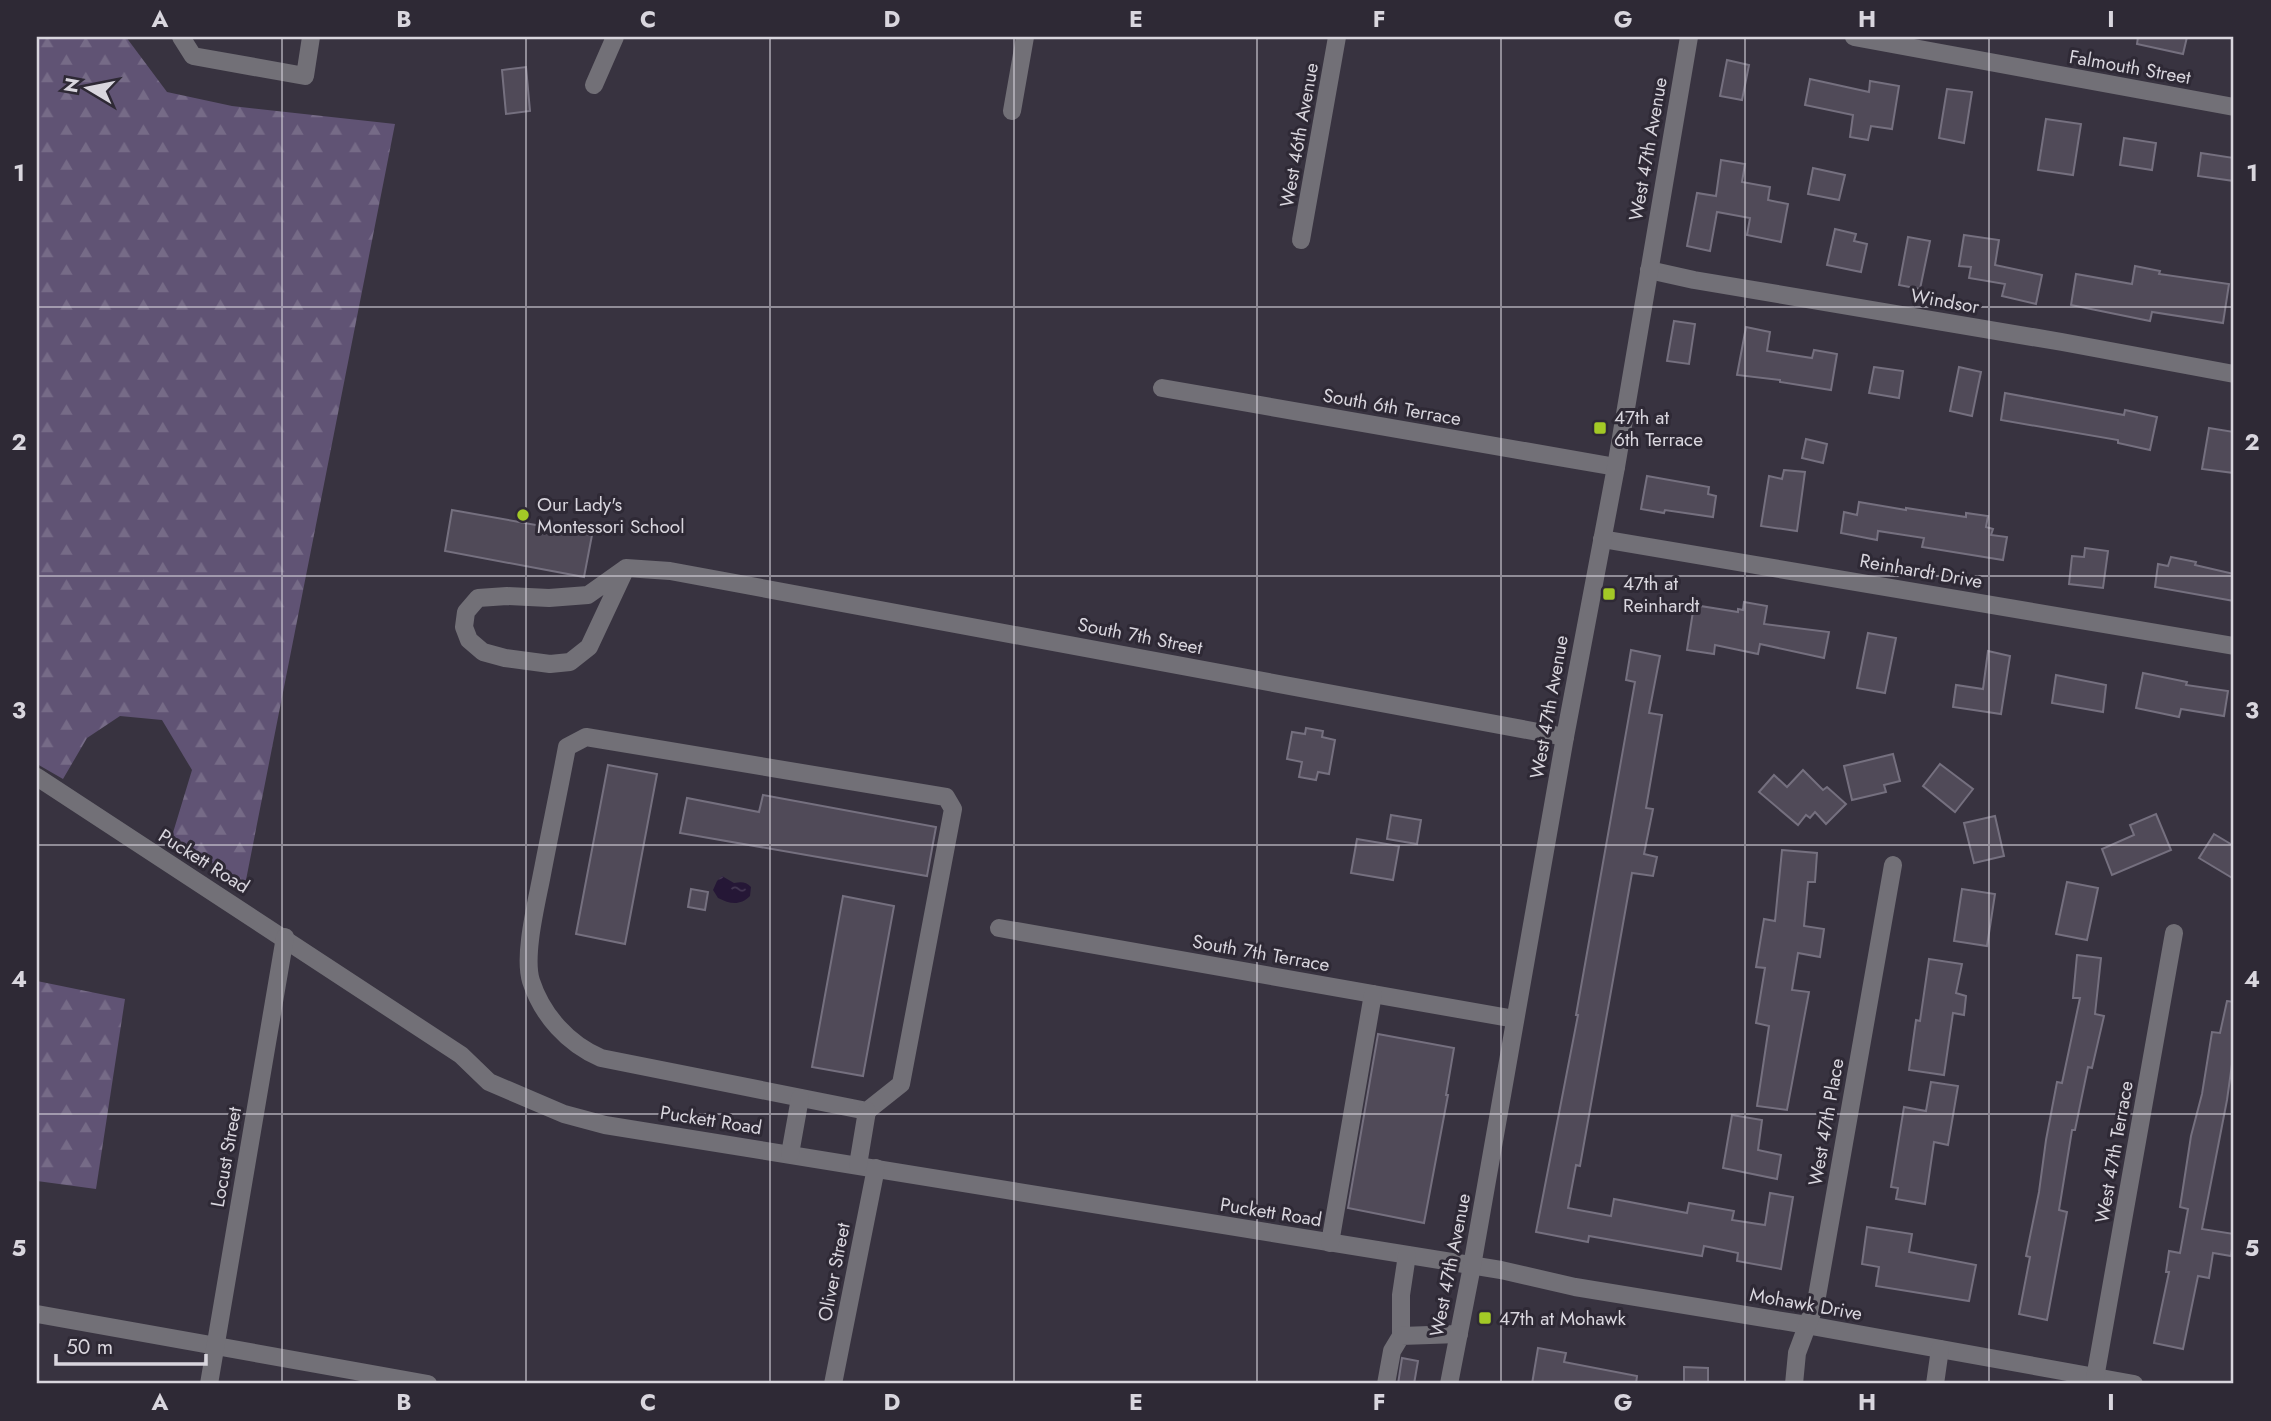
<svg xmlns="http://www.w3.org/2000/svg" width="2271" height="1421" font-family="Jost,sans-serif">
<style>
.forest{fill:url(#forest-firs)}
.water{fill:url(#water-ripples)}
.building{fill:#504a58;stroke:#75707f;stroke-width:2}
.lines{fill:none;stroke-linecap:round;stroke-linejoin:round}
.minor{stroke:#727077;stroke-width:18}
.grid{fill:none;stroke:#d9d6de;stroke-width:2;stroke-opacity:0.55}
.poi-dot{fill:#a3c926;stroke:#2e2935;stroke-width:2.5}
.labels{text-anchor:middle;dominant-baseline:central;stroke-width:6;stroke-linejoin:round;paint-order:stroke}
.street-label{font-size:19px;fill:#d9d6de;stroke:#2e2935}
.poi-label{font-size:19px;fill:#d9d6de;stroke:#2e2935;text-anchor:start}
.neatline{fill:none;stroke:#d9d6de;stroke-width:2.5}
.grid-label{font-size:23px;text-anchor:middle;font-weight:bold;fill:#d9d6de}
</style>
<defs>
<pattern id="forest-firs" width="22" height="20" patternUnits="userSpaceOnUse" patternTransform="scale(1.75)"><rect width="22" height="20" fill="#605374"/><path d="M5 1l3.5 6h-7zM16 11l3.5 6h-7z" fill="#766b87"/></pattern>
<pattern id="water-ripples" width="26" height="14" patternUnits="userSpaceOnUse" patternTransform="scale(1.75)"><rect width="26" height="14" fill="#251736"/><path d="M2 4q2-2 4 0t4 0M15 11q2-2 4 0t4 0" fill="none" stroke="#443853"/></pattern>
</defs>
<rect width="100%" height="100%" fill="#383340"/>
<g class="forest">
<path d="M37,37H126L167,92L232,106L395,124L245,885L172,836L192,770L162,720L120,716L87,738L63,779L37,764Z"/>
<path d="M37,981L125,999L96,1189L37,1181Z"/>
</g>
<path class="water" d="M722,876L734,883C740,882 746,881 751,887L750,896C740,906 730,904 718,898L713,890L717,881Z"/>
<g class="building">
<path d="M2138,37H2187L2183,54L2137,44Z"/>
<path d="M1727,60L1749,65L1742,100L1720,96Z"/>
<path d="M526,67L530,111L506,114L502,70Z"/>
<path d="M1810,79L1869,92L1870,81L1899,86L1892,129L1871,126L1868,140L1850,137L1853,115L1805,105Z"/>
<path d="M1947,89L1972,92L1964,143L1939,138Z"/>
<path d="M2046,119L2081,124L2073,175L2038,170Z"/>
<path d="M2124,138L2156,143L2152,170L2120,165Z"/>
<path d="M2201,153L2234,158V181L2198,176Z"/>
<path d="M1721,160L1745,164L1742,182L1770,187L1768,200L1788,204L1781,242L1747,235L1750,218L1717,212L1710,251L1687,246L1697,193L1716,196Z"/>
<path d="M1813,168L1845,175L1839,200L1808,194Z"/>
<path d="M1835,229L1856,234L1854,241L1867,244L1861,272L1827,265Z"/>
<path d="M1964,235L1999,240L1995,265L2042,275L2036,304L2002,296L2005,284L1969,278L1971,267L1959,266Z"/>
<path d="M1908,237L1930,241L1920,289L1899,285Z"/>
<path d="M2135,266L2160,271L2159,274L2229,284L2223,323L2152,312L2150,321L2071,305L2076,274L2132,284Z"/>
<path d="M1674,321L1695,324L1689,364L1667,361Z"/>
<path d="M1746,327L1770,332L1767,351L1812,358L1814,350L1837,354L1831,390L1780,382V380L1737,375Z"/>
<path d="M1874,367L1903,371L1899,398L1869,393Z"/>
<path d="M1959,367L1981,372L1972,416L1950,411Z"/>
<path d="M2005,393L2124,415L2125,410L2157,417L2150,450L2118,443V440L2001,420Z"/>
<path d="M2209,428L2234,432V473L2202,469Z"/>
<path d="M1806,439L1827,444L1823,463L1802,458Z"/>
<path d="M1784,470L1805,472L1797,531L1761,526L1769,476L1782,479Z"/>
<path d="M1647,476L1709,487L1708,494L1716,496L1713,517L1665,510L1664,513L1641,509Z"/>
<path d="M1859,502L1906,510V508L1966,517V513L1988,516L1986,527L1993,529L1991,535L2007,537L2003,560L1922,547L1924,538L1878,531L1877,540L1841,533L1844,512L1857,515Z"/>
<path d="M452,510L592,535L584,577L445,551Z"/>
<path d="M2085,548L2108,551L2103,588L2069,584L2072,556L2084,557Z"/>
<path d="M2171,557L2196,562L2195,565L2234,574V601L2155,587L2158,564L2168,566Z"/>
<path d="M1744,602L1767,606L1764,624L1829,632L1824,658L1760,644L1758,654L1715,645L1714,654L1687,650L1694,605L1738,612V609L1743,610Z"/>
<path d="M1868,633L1896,638L1885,693L1857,688Z"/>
<path d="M1631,650L1660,656L1649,713L1662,715L1646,808L1653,809L1644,854L1657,857L1653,876L1632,873L1580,1166L1576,1165L1568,1208L1611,1216L1614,1199L1687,1213L1689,1203L1734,1211L1732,1220L1765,1225L1770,1193L1793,1197L1781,1269L1737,1261L1738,1253L1704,1246L1702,1256L1589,1236L1588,1242L1536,1232L1578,1015H1576L1635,682L1626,680Z"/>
<path d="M1988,651L2010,656L2001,714L1953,707L1956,685L1983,689Z"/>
<path d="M2143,673L2187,682L2186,685L2228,691L2224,716L2181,709L2179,717L2136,708Z"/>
<path d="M2056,675L2106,685L2103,712L2052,703Z"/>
<path d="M1306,728L1323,731L1322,737L1335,740L1329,774L1318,772L1316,780L1299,777L1302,762L1287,759L1292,732L1305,734Z"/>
<path d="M1893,754L1900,781L1884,785L1886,792L1852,800L1844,766Z"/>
<path d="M1940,764L1973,789L1955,812L1923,786Z"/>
<path d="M608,765L657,774L625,944L576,934Z"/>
<path d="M1803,770L1823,790L1827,787L1846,804L1826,824L1815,812L1810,818L1806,815L1798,825L1759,792L1774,775L1787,787Z"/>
<path d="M763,795L936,827L927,876L680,833L687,798L759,812Z"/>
<path d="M2156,814L2171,850L2112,875L2102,849L2134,835L2130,825Z"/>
<path d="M1391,815L1421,820L1417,844L1387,839Z"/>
<path d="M1995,816L2004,856L1974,863L1964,823Z"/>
<path d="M2214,834L2234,846V879L2199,858Z"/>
<path d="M1357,839L1399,846L1393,880L1351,873Z"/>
<path d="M1782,850L1817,853L1815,882H1808L1804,926L1824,929L1820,957L1798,953L1792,990L1809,992L1787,1110L1757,1106L1769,1026L1756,1023L1765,968L1756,967L1764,919L1775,921Z"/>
<path d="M2067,882L2098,888L2087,940L2056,934Z"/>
<path d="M691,889L708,892L705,910L688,907Z"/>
<path d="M1962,889L1995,894L1987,946L1954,941Z"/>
<path d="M843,896L894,906L863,1076L812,1067Z"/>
<path d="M2077,955L2101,958L2095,1014L2104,1016L2092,1068L2088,1067L2075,1130H2072L2059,1210L2067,1212L2047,1320L2019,1314L2030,1257L2026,1256L2039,1192L2046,1140L2057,1082L2062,1083L2080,998H2073Z"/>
<path d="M1929,959L1962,964L1956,993L1966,996L1964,1015L1953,1013L1944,1075L1909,1070L1916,1020L1920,1021Z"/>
<path d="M2227,1001L2234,1002V1050L2227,1100L2202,1229L2234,1234L2231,1256L2213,1253L2209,1278L2198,1276L2183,1349L2154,1343L2169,1272H2166L2169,1251L2180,1253L2188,1209L2180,1207L2191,1136L2202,1094L2212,1032L2220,1033Z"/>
<path d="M1378,1034L1454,1048L1446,1095H1448L1424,1223L1348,1208Z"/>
<path d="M1931,1082L1958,1086L1948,1145L1934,1142L1925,1204L1896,1199L1898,1188L1891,1187L1904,1107L1926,1111Z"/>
<path d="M1732,1115L1762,1120L1758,1150L1781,1155L1777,1179L1723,1168Z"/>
<path d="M1867,1227L1912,1234L1909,1252L1976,1265L1969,1301L1876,1286L1879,1267L1862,1264Z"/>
<path d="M1538,1348L1566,1353L1564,1362L1637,1376L1636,1384H1532Z"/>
<path d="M1402,1358L1418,1361L1414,1384H1398Z"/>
<path d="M1684,1367L1708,1368V1384H1684Z"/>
</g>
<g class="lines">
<g class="minor">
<path d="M181,37L193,56L305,76L311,37"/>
<path d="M1854,37L2234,107"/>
<path d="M594,85L615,37"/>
<path d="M1012,111L1025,37"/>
<path d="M1301,240L1337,37"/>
<path d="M1649,270L1694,280L2062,342L2234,374"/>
<path d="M1162,388L1616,467"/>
<path d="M1602,539L2234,646"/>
<path d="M626,568L589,647L570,662L550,664L505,658L483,652L469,640L464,627L466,612L478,598L507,596L549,598L588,595L626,568L670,571L1565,737"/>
<path d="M586,737L946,797L953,809L901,1084L867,1111L601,1058C568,1044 542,1015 531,981C523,955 537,901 542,874C550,832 559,790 567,747Z"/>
<path d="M37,777L461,1055L489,1082L564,1114L605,1125L1501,1270L1575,1287L1807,1325L2134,1384"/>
<path d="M999,928L1515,1019"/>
<path d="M790,1154L800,1098"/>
<path d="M858,1165L867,1111"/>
<path d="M1330,1243L1373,994"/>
<path d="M37,1314L428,1384"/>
<path d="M1401,1336V1295L1407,1255"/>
<path d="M2095,1378L2174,933"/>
<path d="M209,1384L285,937"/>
<path d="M833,1384L876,1168"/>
<path d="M1386,1384L1392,1351L1401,1336L1459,1334"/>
<path d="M1449,1384L1472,1266L1565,737L1616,467L1689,37"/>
<path d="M1794,1384L1797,1353L1816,1302L1893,865"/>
<path d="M1935,1384L1940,1349"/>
</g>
</g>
<path class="grid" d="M282,37V1384M526,37V1384M770,37V1384M1014,37V1384M1257,37V1384M1501,37V1384M1745,37V1384M1989,37V1384M37,307H2234M37,576H2234M37,845H2234M37,1114H2234"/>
<g class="poi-dot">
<rect x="1593" y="421" width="14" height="14" rx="3.5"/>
<circle cx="523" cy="515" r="7"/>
<rect x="1602" y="587" width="14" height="14" rx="3.5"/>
<rect x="1478" y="1311" width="14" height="14" rx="3.5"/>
</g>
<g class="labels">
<g class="street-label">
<text transform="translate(2130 67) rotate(10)">Falmouth Street</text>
<text transform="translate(1299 135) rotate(-80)">West 46th Avenue</text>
<text transform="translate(1648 149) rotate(-80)">West 47th Avenue</text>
<text transform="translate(1945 301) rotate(10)">Windsor</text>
<text transform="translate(1392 407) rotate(10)">South 6th Terrace</text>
<text transform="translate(1921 571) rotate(10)">Reinhardt Drive</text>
<text transform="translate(1140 636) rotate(11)">South 7th Street</text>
<text transform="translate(1549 707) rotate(-80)">West 47th Avenue</text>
<text transform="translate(204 861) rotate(32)">Puckett Road</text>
<text transform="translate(1261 953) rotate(10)">South 7th Terrace</text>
<text transform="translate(711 1120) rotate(9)">Puckett Road</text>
<text transform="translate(1826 1122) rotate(-80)">West 47th Place</text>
<text transform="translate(2114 1152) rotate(-80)">West 47th Terrace</text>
<text transform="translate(226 1157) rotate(-80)">Locust Street</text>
<text transform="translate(1271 1212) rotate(9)">Puckett Road</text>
<text transform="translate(1450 1265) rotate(-79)">West 47th Avenue</text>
<text transform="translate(834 1272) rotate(-79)">Oliver Street</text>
<text transform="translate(1806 1304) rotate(10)">Mohawk Drive</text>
</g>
<g class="poi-label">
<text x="1614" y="417">47th at<tspan x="1614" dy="22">6th Terrace</tspan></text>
<text x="537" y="504">Our Lady's<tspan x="537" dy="22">Montessori School</tspan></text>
<text x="1623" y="583">47th at<tspan x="1623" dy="22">Reinhardt</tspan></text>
<text x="1499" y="1318">47th at Mohawk</text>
</g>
</g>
<rect width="2271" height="1421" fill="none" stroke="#2e2935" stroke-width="77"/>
<g transform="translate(88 88) rotate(280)" stroke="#2e2935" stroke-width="5" paint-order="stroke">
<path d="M0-5L12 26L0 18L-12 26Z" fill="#d9d6de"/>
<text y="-10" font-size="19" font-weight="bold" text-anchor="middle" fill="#d9d6de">N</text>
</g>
<path d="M56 1354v10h150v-10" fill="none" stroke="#d9d6de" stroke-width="3.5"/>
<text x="66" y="1354" font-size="21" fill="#d9d6de" stroke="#2e2935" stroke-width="5" paint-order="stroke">50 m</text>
<rect x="38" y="38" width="2194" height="1344" class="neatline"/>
<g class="grid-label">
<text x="160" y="27">A</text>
<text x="404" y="27">B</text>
<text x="648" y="27">C</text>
<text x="892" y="27">D</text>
<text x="1136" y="27">E</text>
<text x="1379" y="27">F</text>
<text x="1623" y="27">G</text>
<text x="1867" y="27">H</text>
<text x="2111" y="27">I</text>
<text x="19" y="181">1</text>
<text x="2252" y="181">1</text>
<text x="19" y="450">2</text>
<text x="2252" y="450">2</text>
<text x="19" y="718">3</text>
<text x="2252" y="718">3</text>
<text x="19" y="987">4</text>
<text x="2252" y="987">4</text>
<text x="19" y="1256">5</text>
<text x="2252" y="1256">5</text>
<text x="160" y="1410">A</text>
<text x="404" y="1410">B</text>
<text x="648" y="1410">C</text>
<text x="892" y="1410">D</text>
<text x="1136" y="1410">E</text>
<text x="1379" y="1410">F</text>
<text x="1623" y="1410">G</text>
<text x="1867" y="1410">H</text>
<text x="2111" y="1410">I</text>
</g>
</svg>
